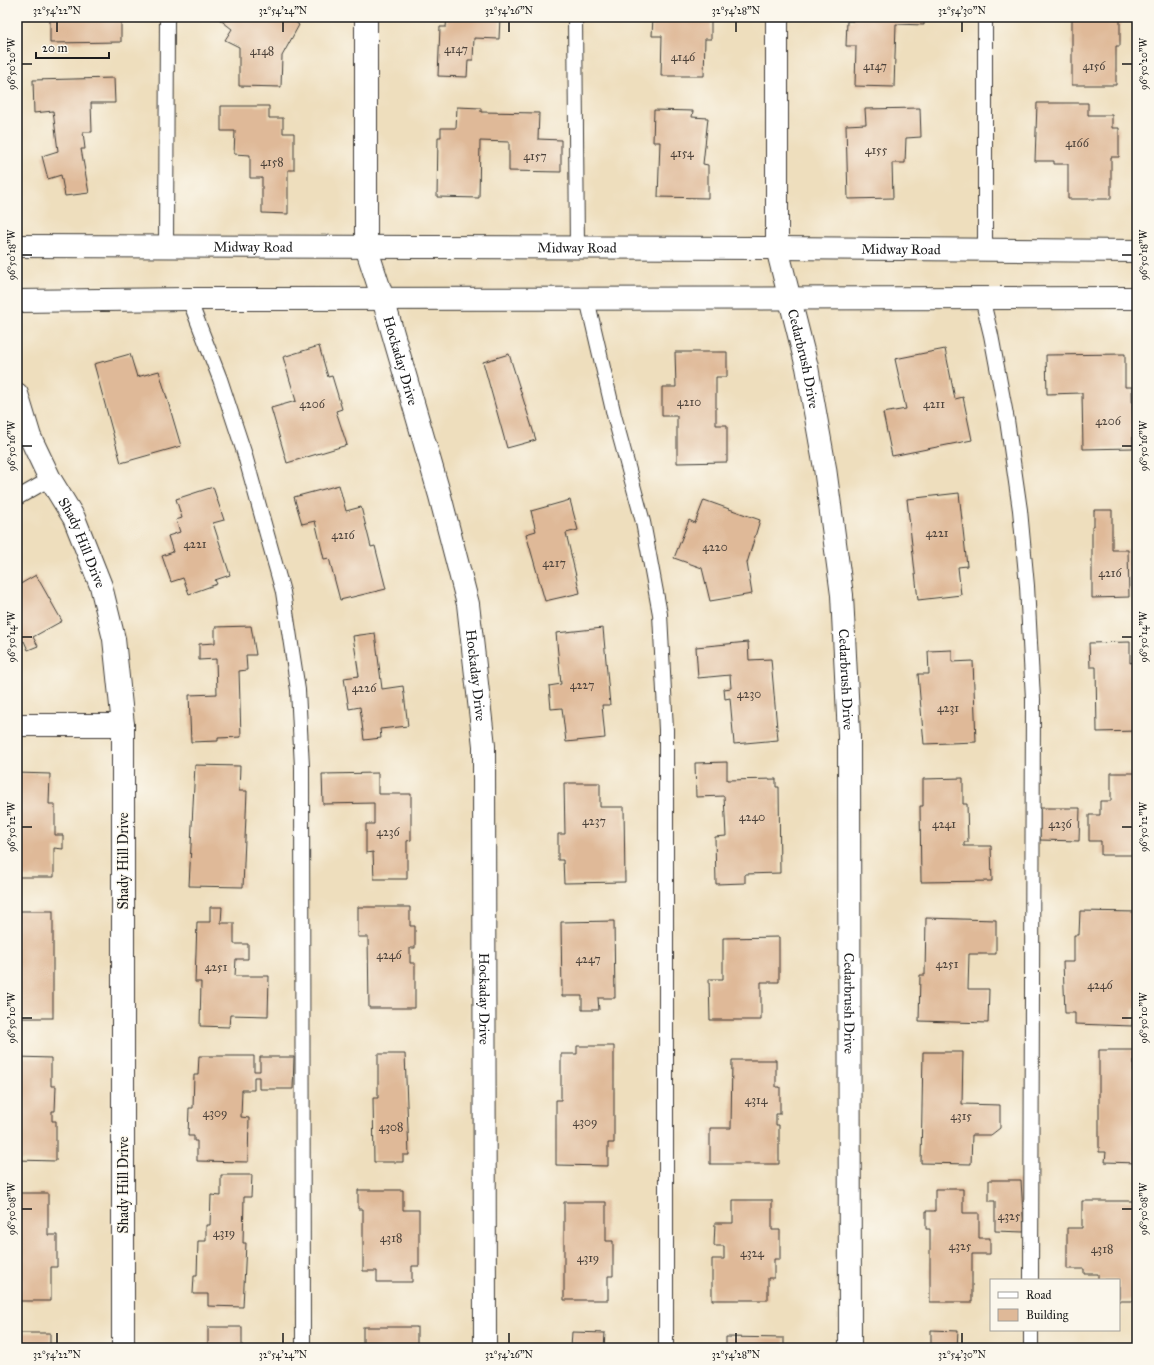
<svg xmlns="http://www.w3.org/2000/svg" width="1154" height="1365" font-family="'IM FELL Great Primer',serif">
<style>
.building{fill:#dfb998}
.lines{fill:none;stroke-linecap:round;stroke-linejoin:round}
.lane-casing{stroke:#3c3934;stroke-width:16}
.street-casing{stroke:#3c3934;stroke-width:24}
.secondary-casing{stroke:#3c3934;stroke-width:24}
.lane{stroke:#fff;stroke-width:14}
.street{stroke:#fff;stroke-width:22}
.secondary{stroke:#fff;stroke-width:22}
.ticks{fill:none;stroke:#1c1c1c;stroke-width:1.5}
.labels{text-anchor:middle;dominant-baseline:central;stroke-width:3;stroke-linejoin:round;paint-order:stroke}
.number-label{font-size:12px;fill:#4d433b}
.street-label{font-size:14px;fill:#1c1c1c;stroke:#fbf7ec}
.neatline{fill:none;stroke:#1c1c1c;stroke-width:1.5}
.ticks-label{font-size:10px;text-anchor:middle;fill:#1c1c1c}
</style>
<rect width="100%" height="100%" fill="#fbf7ec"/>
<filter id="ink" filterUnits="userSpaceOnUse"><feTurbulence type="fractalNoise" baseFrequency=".025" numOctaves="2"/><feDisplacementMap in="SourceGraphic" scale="8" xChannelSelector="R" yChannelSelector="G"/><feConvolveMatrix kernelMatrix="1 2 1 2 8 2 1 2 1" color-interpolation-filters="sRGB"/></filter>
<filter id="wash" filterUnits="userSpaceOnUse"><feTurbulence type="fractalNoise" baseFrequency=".012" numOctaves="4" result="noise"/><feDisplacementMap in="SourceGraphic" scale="16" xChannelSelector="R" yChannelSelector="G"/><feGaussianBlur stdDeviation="0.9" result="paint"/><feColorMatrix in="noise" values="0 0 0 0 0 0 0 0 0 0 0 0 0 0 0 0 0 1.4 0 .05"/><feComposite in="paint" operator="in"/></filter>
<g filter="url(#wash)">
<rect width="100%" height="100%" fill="#eedebd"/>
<g id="blocks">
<g class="building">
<path d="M50,17H121V42L50,43Z"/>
<path d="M221,17H293L292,19L299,25L282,56L281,87L239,86V47L225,40L232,29L219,19Z"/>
<path d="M447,17H500L499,39L474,38L473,60H468L467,77L438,76L440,27H446Z"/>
<path d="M653,17H711V39H705L704,76H661L662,36H652Z"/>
<path d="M853,17H924V25L896,24L894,87L855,86L856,46H846L847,21H853Z"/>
<path d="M1072,17H1120V46H1116V85H1072Z"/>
<path d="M114,78L115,103H91L92,132H83L85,149H81L89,193L65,196L61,175L48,179L42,156L58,151L53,111L34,113L33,80Z"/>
<path d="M1037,103H1088V115H1112V128H1119V157H1111V199H1068V164H1054V161H1035Z"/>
<path d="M221,106H269V118H283V133H294V170H288V214L262,213V178H250V155L234,154L235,131H221Z"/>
<path d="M457,107L481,108V112L539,113L538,139L561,140V172L509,171V142L480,141L479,198L437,197L438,137H441V128H456Z"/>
<path d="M920,108L921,137L906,138L905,163H892L893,198L848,199L846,125L866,124L865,109Z"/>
<path d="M654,110L693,111L692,117L708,118L703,164L708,165V198L658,197L660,142H653Z"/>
<path d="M319,346L328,377L332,376L342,409L336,411L347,445L287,463L271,408L296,401L283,357Z"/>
<path d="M945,349L955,399L963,397L972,440L892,456L883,413L906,409L895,359Z"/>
<path d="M675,352H727V377H716V425H727V462L677,463V416H662V387H676Z"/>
<path d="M130,354L137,377L159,371L181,446L121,463L94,364Z"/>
<path d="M509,354L536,440L507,448L483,362Z"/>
<path d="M1125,354V387H1132L1133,448L1083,449L1082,393L1047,394L1046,355Z"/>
<path d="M339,485L346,511L361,507L371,547L375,546L386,589L340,600L329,558L324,559L315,521L302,524L294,497Z"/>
<path d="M213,487L224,520L213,523L230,575L215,580L217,584L189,594L183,578L171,582L162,556L173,552L168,536L180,532L176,520L182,518L176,499Z"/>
<path d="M959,493L967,566L958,567L961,595L918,600L907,499Z"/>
<path d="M570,500L578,530L566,533L580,593L545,601L526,534L536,531L531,511Z"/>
<path d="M704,500L760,520L747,563L752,594L710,601L702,568L674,558L689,520L695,523Z"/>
<path d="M1094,510H1112V550H1128L1129,597L1092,598V526H1094Z"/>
<path d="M36,575L62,621L33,637L38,646L28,650L24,641L17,645V586Z"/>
<path d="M251,626L256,655H246L247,670L239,671L241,737L218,738V741L191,742L189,695L217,694L216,659L199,660V644L215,643V627Z"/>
<path d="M603,628L610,705H602L605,738L566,742L562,708L551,709L549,686L561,684L556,633Z"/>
<path d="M375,633L382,689L403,686L408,726L380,729L381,738L364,740L360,707L349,709L344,678L359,676L353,636Z"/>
<path d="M748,642L749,660L771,659L778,740L734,744L730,698L725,699L724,689L731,688L730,675L698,678L696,647Z"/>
<path d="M1130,642V663L1134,662V678H1137V731L1097,732L1096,667H1090L1089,643Z"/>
<path d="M952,650V662L973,661L976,742L924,744L918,674H929L928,651Z"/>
<path d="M727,762V780L776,779V787H779L780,873L745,874V883L716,884L715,837L726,836L724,796L696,797L695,763Z"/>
<path d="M195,765L240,766L239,791H247L243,887L189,886Z"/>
<path d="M17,773L50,774L49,804H55V835H63V849L54,848V877H17Z"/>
<path d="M378,773V794H411V840L407,841V879H374L373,852L366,853V824H374V803L323,804L322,774Z"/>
<path d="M1111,773H1137V855H1101V841H1089V815H1100V801H1111Z"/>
<path d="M963,778V804H967L968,842H964V846H991L992,881L921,882L920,806H923V779Z"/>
<path d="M564,783H600V807H624L625,882L564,883L563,860H558V834H565Z"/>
<path d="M1040,808H1080L1079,841L1040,840Z"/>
<path d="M210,907H222L221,923H234V944H248V959H236L235,976H269L268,1016L230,1015L229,1027L200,1026L201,982H195L197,922H210Z"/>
<path d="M358,907H410V926H415V948H410V963H415V1008H369L368,937H358Z"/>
<rect x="17" y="911" width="36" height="107"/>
<path d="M1080,911L1137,912V1009H1133L1132,1026L1075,1024V1013H1065L1063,962H1074V935H1079Z"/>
<path d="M926,918L996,920V954H969L968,989H989L988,1023L919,1021L920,975H925Z"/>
<path d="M614,921L615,998H598L599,1010H582V996H562L561,922Z"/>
<path d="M779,937V982H761V1020H710L709,979H723V938Z"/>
<path d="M577,1046H614V1143H608V1166L556,1165V1100H561V1054H577Z"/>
<path d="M1099,1050H1134V1073H1137V1163L1105,1162L1106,1152H1099Z"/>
<path d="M923,1052H963L962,1104L1000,1105V1128L991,1135H972L971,1164L921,1163Z"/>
<path d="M378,1054H405L409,1155H403V1162H374L373,1098H378Z"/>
<path d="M199,1056H254V1071H260V1057H294L293,1089H259V1077H254V1090H242L241,1117L249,1118L248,1162L197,1161V1141H194V1136H188L189,1108H193L194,1075H198Z"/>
<path d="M17,1057L51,1058V1086H56L55,1111H52V1121H56V1161L17,1160Z"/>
<path d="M732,1060H776V1087H780V1114H776V1125H779V1164H710V1128H731Z"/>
<path d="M221,1175H252L251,1197H244L243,1243H246L243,1307L208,1306V1294H193L194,1276H197L198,1241H206V1225H210L211,1195L221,1196Z"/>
<path d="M989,1180H1021L1024,1232L995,1231V1201H989Z"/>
<path d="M935,1189H963V1213H979V1238H990V1254H972V1302H930V1229H926V1211H935Z"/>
<path d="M358,1190H403V1210H419V1266H412V1282H377V1271H363V1209H358Z"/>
<path d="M17,1193H48V1235H57V1267H51V1301H17Z"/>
<path d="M733,1200H772V1230H780V1259H774V1278H768V1300H712V1259H724V1246H714L715,1223H733Z"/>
<path d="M1082,1201H1137V1301H1119V1280H1098V1274H1084V1269H1067V1228H1082Z"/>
<path d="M564,1202H606V1241H613V1276H608V1300H564Z"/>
<rect x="208" y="1327" width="34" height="21"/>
<rect x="363" y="1327" width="54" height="21"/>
<path d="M931,1330L958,1331L957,1348H931Z"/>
<path d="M572,1332L605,1333L604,1348H571Z"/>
<rect x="17" y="1333" width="33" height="15"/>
<path d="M726,1337L784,1338V1348H726Z"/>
</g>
</g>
</g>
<g filter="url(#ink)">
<use href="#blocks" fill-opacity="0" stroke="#3c3934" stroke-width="1"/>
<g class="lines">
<g class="lane-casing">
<g id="lane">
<path d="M575,17L577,248"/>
<path d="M166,246L167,17"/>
<path d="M985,250V17"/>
<path d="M982,298L991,335L1007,420L1020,510L1027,586L1033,699L1031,1280"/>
<path d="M189,299L220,379L244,452L283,592L298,690L302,767L303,1348"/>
<path d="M587,299L614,415L643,522L660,614L666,730V1348"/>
<path d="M17,498L50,479"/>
<path d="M1031,1348V1330"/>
</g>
</g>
<g class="street-casing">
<g id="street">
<path id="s1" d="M366,17V247L383,299L440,496L468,604L484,746L485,1348"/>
<path id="s2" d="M777,17V248L807,367L825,468L842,595L849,736L850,1348"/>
<path id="s3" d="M17,394L30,437L50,479L74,518L101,586L114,639L123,725V1348"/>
<path d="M17,725H123"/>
</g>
</g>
<g class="secondary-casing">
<g id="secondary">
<path id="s4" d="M17,246L777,248L1137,251"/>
<path d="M17,301L189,299L1137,298"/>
</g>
</g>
<use href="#lane" class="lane"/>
<use href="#street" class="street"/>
<use href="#secondary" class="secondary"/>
</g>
</g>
<path class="ticks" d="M57,22V32M283,22V32M509,22V32M736,22V32M962,22V32M22,64H32M1122,64H1132M22,255H32M1122,255H1132M22,446H32M1122,446H1132M22,637H32M1122,637H1132M22,827H32M1122,827H1132M22,1018H32M1122,1018H1132M22,1209H32M1122,1209H1132M57,1333V1343M283,1333V1343M509,1333V1343M736,1333V1343M962,1333V1343"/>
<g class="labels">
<g class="number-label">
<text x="456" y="49">4147</text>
<text x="262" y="51">4148</text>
<text x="683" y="57">4146</text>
<text x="875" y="66">4147</text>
<text x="1094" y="66">4156</text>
<text x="1077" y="143">4166</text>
<text x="876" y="150">4155</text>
<text x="682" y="153">4154</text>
<text x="535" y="156">4157</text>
<text x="272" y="162">4158</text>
<text x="689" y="402">4210</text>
<text x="312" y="404">4206</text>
<text x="934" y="404">4211</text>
<text x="1108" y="421">4206</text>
<text x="937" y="533">4221</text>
<text x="343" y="535">4216</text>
<text x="195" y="544">4221</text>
<text x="715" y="547">4220</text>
<text x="554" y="563">4217</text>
<text x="1110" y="573">4216</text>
<text x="582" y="685">4227</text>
<text x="364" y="688">4226</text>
<text x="749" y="694">4230</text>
<text x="948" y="708">4231</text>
<text x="752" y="817">4240</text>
<text x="594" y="821">4237</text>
<text x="944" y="824">4241</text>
<text x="1060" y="824">4236</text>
<text x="388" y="832">4236</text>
<text x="389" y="955">4246</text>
<text x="588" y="959">4247</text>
<text x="947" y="964">4251</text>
<text x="216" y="967">4251</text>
<text x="1100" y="985">4246</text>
<text x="756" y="1100">4314</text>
<text x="215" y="1113">4309</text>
<text x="961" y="1116">4315</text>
<text x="585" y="1122">4309</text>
<text x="391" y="1127">4308</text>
<text x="1009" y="1216">4325</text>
<text x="224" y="1233">4319</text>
<text x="391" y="1238">4318</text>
<text x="960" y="1246">4325</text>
<text x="1102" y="1249">4318</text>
<text x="752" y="1253">4324</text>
<text x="588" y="1258">4319</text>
</g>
<g class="street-label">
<text stroke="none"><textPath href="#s4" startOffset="236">Midway Road</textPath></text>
<text stroke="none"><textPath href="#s4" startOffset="560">Midway Road</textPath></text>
<text stroke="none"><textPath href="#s4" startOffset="884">Midway Road</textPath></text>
<text stroke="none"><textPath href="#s2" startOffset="345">Cedarbrush Drive</textPath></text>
<text stroke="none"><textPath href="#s1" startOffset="349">Hockaday Drive</textPath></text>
<text stroke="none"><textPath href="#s3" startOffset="163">Shady Hill Drive</textPath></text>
<text stroke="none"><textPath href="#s1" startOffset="673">Hockaday Drive</textPath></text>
<text stroke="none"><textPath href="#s2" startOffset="669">Cedarbrush Drive</textPath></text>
<text transform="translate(123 861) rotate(-90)">Shady Hill Drive</text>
<text stroke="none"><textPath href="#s1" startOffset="997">Hockaday Drive</textPath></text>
<text stroke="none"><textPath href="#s2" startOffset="993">Cedarbrush Drive</textPath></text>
<text transform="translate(123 1185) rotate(-90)">Shady Hill Drive</text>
</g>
</g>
<rect width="1154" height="1365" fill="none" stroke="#fbf7ec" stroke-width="44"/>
<rect x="990" y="1279" width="130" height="52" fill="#fbf7ec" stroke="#a29f99"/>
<rect x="998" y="1292" width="20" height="6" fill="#ffffff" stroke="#a29f99"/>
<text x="1026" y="1299" font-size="12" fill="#1c1c1c">Road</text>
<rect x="998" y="1309" width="20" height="12" fill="#dfb998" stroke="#a29f99"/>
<text x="1026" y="1319" font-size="12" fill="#1c1c1c">Building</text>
<path d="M36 52v6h73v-6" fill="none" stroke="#1c1c1c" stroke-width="2"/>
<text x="42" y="52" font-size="12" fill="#1c1c1c" stroke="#fbf7ec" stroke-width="3" paint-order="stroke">20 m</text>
<rect x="22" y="22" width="1110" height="1321" class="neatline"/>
<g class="ticks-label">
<text x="57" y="14">32°54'22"N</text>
<text x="283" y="14">32°54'24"N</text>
<text x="509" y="14">32°54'26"N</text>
<text x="736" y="14">32°54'28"N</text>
<text x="962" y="14">32°54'30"N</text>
<text transform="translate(11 64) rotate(-90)" y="4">96°50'20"W</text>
<text transform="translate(1143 64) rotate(-90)" y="4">96°50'20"W</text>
<text transform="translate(1143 255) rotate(-90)" y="4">96°50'18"W</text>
<text transform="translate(11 255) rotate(-90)" y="4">96°50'18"W</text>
<text transform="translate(1143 446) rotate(-90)" y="4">96°50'16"W</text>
<text transform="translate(11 446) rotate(-90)" y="4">96°50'16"W</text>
<text transform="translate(11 637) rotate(-90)" y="4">96°50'14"W</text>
<text transform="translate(1143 637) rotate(-90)" y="4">96°50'14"W</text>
<text transform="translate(1143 827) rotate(-90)" y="4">96°50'12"W</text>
<text transform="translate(11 827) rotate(-90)" y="4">96°50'12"W</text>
<text transform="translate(1143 1018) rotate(-90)" y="4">96°50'10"W</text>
<text transform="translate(11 1018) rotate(-90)" y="4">96°50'10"W</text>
<text transform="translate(11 1209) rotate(-90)" y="4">96°50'08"W</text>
<text transform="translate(1143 1209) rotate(-90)" y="4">96°50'08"W</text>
<text x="57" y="1358">32°54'22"N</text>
<text x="283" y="1358">32°54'24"N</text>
<text x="509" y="1358">32°54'26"N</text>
<text x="736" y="1358">32°54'28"N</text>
<text x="962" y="1358">32°54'30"N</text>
</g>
</svg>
